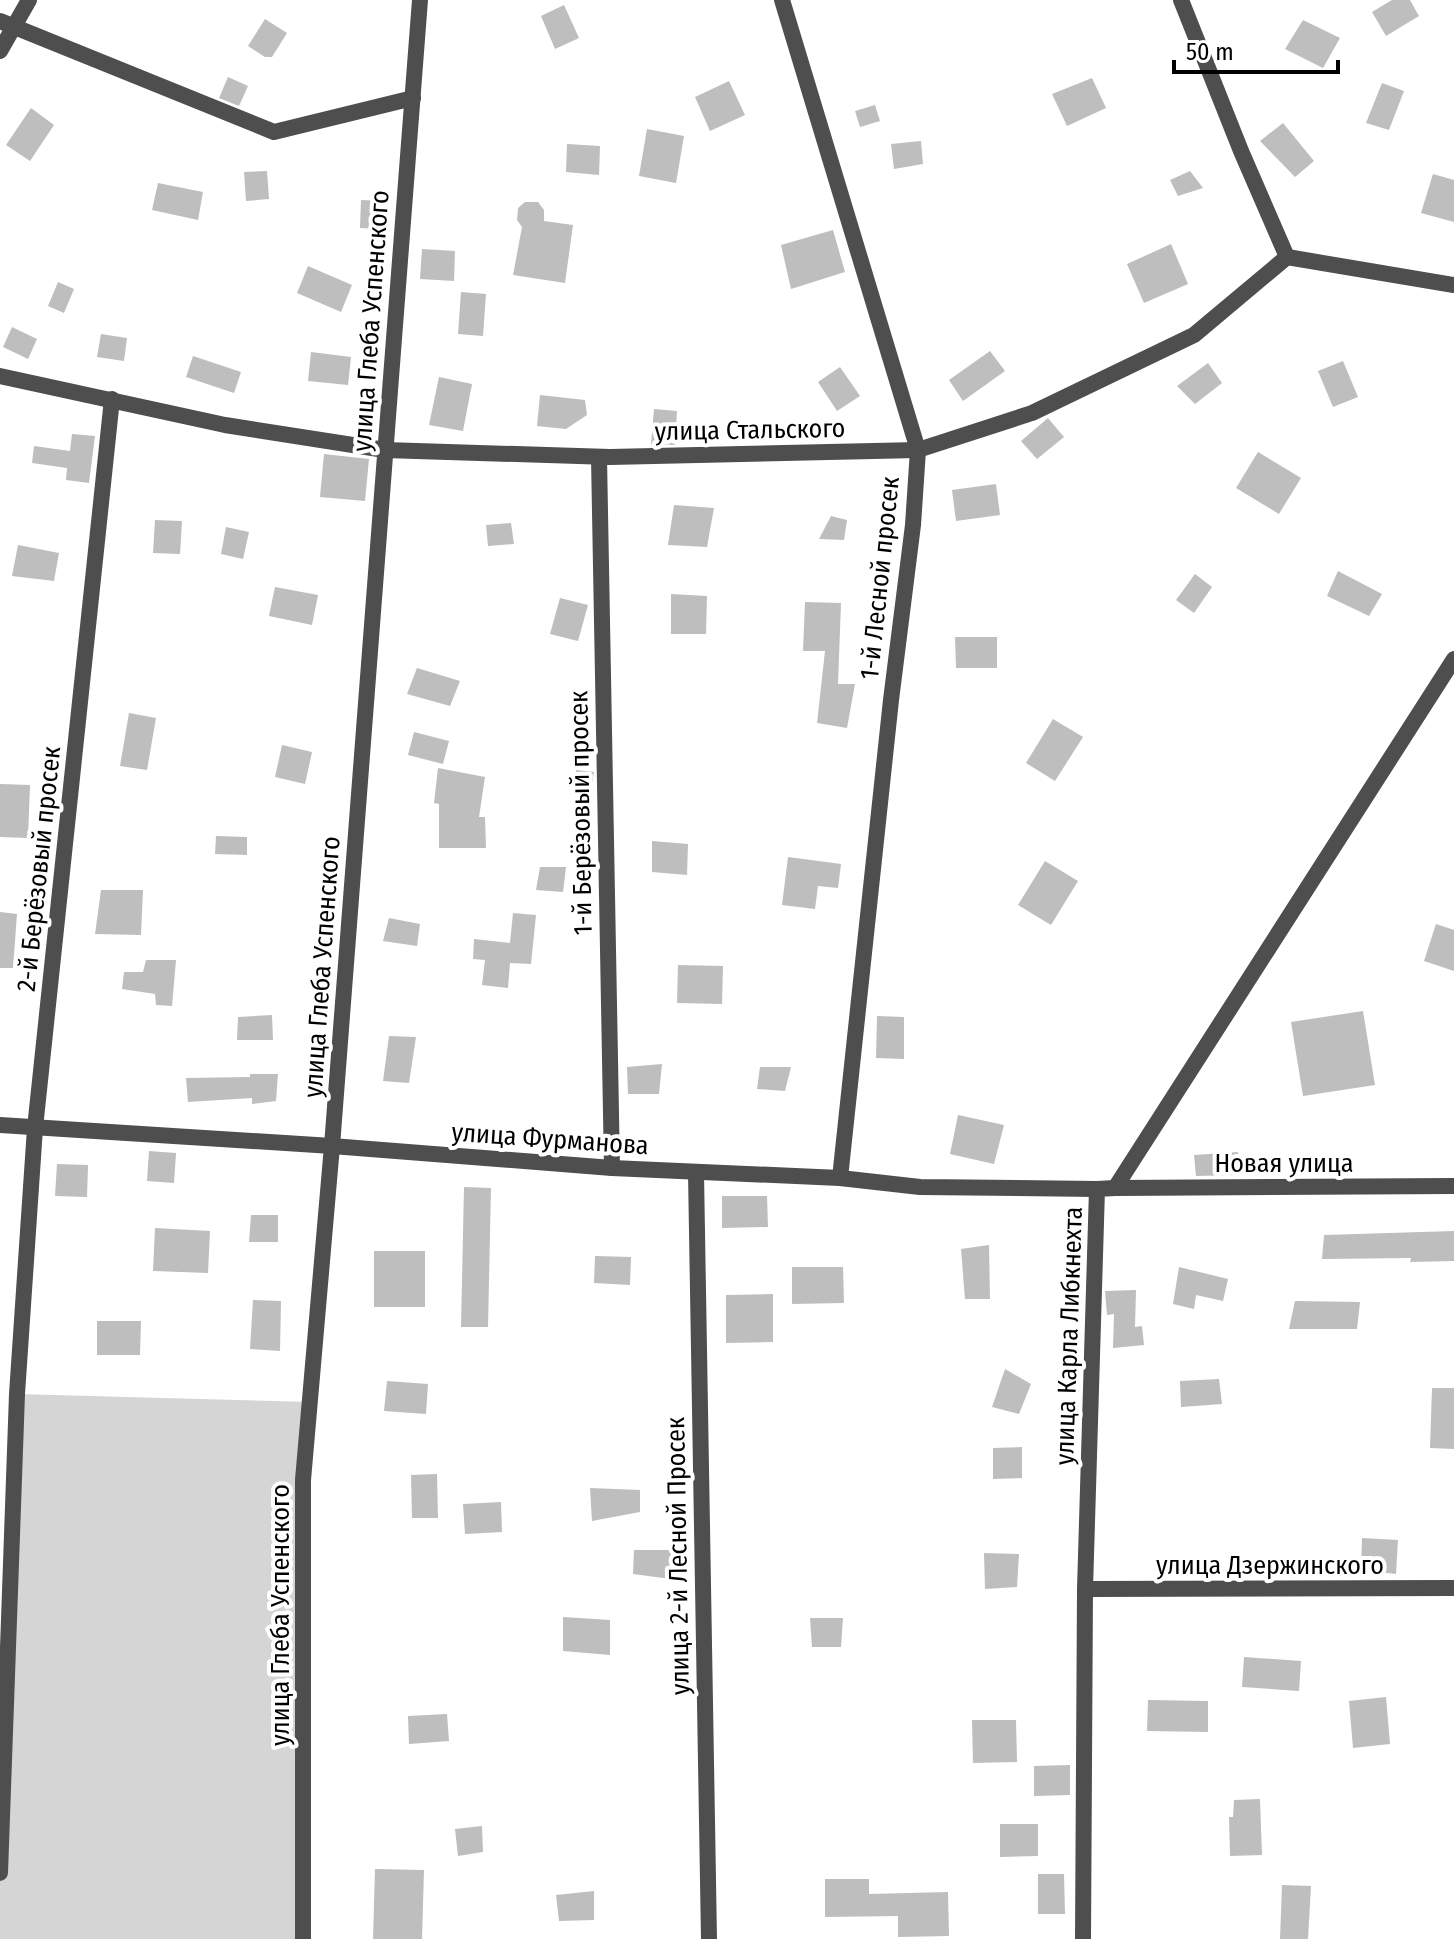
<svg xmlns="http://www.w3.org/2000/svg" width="1454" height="1939" font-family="'Fira Sans Condensed',sans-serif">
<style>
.green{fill:#d5d5d5}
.building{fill:#bebebe}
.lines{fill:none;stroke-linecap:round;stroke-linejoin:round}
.minor{stroke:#4e4e4e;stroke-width:16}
.labels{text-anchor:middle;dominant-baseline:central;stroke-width:8;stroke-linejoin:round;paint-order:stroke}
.street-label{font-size:26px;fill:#000;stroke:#fff}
</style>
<rect width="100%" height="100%" fill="#fff"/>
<path class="green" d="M17,1394L310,1402L303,1939H0V1873Z"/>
<g class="building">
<path d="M1392,0H1410L1419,16L1386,36L1372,12Z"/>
<path d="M564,5L579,38L555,49L541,16Z"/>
<path d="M265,19L287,33L272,57H265L248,46Z"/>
<path d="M1303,20L1340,38L1323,68L1285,49Z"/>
<path d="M228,77L248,86L239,106L219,98Z"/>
<path d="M1092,78L1106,108L1067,126L1052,94Z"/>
<path d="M729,81L745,115L710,131L695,97Z"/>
<path d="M1382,83L1404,91L1389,130L1366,123Z"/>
<path d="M875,105L880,121L860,127L855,111Z"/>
<path d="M31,108L54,125L30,161L6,145Z"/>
<path d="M1283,123L1314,161L1295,177L1260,141Z"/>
<path d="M647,129L684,136L676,183L639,176Z"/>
<path d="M921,141L923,164L894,169L891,144Z"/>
<path d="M567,144L600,146L599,175L566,172Z"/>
<path d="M267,171L269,199L246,201L244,172Z"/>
<path d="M1190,171L1203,188L1178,196L1170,180Z"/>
<path d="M1433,174L1454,180V222L1421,213Z"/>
<path d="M158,183L203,192L198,220L152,210Z"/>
<path d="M361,200L383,201L381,229L360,228Z"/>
<path d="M525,202H538L544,210V221L573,225L565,283L513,275L522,227L517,220L518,208Z"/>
<path d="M833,230L845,272L791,289L781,245Z"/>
<path d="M1171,244L1188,284L1144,303L1127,264Z"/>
<path d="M422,249L455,251L454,281L420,279Z"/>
<path d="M308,266L352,285L341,312L297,293Z"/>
<path d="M58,282L74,289L64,313L48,306Z"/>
<path d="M461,292L486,294L483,336L458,334Z"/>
<path d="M12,327L37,339L28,359L3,347Z"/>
<path d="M101,334L127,338L124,361L97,357Z"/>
<path d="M990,351L1005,371L963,401L949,380Z"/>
<path d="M311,352L351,357L348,385L308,381Z"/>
<path d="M193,356L241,372L234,393L186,377Z"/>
<path d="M1343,361L1358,397L1333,407L1318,371Z"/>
<path d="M1208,363L1222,383L1195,404L1177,386Z"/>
<path d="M840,367L860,396L837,411L818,382Z"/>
<path d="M439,377L472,384L463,431L429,425Z"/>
<path d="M540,395L585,400L587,415L566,429L537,426Z"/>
<path d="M654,409L677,411L675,445L651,444Z"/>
<path d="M1048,418L1064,437L1037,459L1021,441Z"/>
<path d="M72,434L95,436L89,483L66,480L67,468L32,463L34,446L70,451Z"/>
<path d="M1258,452L1301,478L1279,514L1236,488Z"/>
<path d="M324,454L369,459L365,501L320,497Z"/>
<path d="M996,484L1000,515L956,521L952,490Z"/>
<path d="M674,505L714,508L707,547L668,545Z"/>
<path d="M831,516L847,520L844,540L819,539Z"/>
<path d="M155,520L182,521L180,554L153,553Z"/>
<path d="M511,523L514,544L488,546L486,525Z"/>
<path d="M226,527L249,532L243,559L221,554Z"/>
<path d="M18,545L59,553L54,581L12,576Z"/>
<path d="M1338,571L1382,594L1369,616L1327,596Z"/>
<path d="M1195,574L1212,587L1194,613L1176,600Z"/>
<path d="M275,587L318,595L312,625L269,616Z"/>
<path d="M671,594L707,596L706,634H671Z"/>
<path d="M560,598L588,605L578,641L550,634Z"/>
<path d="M805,602L841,603L838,684H855L847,728L817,723L825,651H803Z"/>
<path d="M955,637H997V668H956Z"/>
<path d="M417,668L460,681L450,706L407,694Z"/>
<path d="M129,713L156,718L147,770L120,766Z"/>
<path d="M1053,719L1083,737L1055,781L1026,763Z"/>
<path d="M414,732L449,741L443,764L408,755Z"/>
<path d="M282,745L312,752L305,784L275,777Z"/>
<path d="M438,768L485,777L479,817H485L486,848H439V804L434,803Z"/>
<path d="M576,770L594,772L591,791L573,789Z"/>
<path d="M0,784L30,785L28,838L0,837Z"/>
<path d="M216,836L247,837V855L215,854Z"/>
<path d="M652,841L688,844L687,875L652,872Z"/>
<path d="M788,857L841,864L838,888L818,886L815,909L782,905Z"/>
<path d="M1045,861L1078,881L1051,925L1018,905Z"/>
<path d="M540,867H566L563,892L536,890Z"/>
<path d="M101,890H143L141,935L95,934Z"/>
<path d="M0,912L17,914L13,968H0Z"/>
<path d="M513,913L536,915L531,964L510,963L508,988L482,985L485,960L473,959L474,939L510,943Z"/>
<path d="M389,918L420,924L417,946L383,941Z"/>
<path d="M1436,924L1454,930V971L1424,961Z"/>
<path d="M146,960H176L172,1006L156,1005L155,994L122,989L124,972H143Z"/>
<path d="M678,965L723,966L722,1004L677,1003Z"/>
<path d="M1363,1011L1375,1085L1303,1096L1291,1022Z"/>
<path d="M272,1015L273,1040H237L238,1017Z"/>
<path d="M877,1016L904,1017V1059L876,1058Z"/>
<path d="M389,1036L416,1037L409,1083L383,1081Z"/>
<path d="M662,1064L659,1094H628L627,1067Z"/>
<path d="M760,1067H791L785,1091L757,1089Z"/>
<path d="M250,1074H278L276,1101L252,1104V1098L188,1102L186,1078L250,1077Z"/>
<path d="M958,1115L1004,1125L994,1164L950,1154Z"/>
<path d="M149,1151L176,1153L174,1183L147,1181Z"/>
<path d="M1238,1152V1175L1196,1176L1194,1155Z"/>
<path d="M57,1164L88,1165L87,1197L55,1196Z"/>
<path d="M464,1187L491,1188L488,1327H461Z"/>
<path d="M722,1196H767L768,1227L722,1228Z"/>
<path d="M251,1215H278V1242H249Z"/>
<path d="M155,1228L210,1231L208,1273L153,1271Z"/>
<path d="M1454,1231V1261L1410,1262L1411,1258L1322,1259L1324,1235Z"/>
<path d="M989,1245L990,1299H965L961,1249Z"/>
<rect x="374" y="1251" width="51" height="56"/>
<path d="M595,1256L631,1257L630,1285L594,1283Z"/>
<path d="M792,1267H843L844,1303L792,1304Z"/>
<path d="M1179,1267L1228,1279L1223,1301L1196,1295L1194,1309L1173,1304Z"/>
<path d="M1136,1290L1135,1327L1142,1326L1144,1345L1113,1348L1114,1314L1107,1315L1105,1291Z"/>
<path d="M773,1294V1342L726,1343V1295Z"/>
<path d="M253,1300L281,1301L280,1351L250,1349Z"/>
<path d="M1295,1301L1360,1302L1357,1329H1289Z"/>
<path d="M97,1321H141L140,1355H97Z"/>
<path d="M1005,1369L1031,1384L1019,1414L992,1407Z"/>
<path d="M1219,1379L1222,1404L1181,1407L1180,1381Z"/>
<path d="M387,1381L428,1384L426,1414L384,1411Z"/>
<path d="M1432,1388H1454V1449L1430,1448Z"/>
<path d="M1022,1447V1478L993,1479V1448Z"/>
<path d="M437,1474L438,1518H412L411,1475Z"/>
<path d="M590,1488L640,1490V1512L592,1521Z"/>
<path d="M501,1502L502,1532L465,1534L463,1504Z"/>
<path d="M1362,1538L1398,1540L1396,1574L1361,1570Z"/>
<path d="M634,1550H671V1579L633,1574Z"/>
<path d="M984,1553L1019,1554L1017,1587L985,1589Z"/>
<path d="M563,1617L610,1620V1655L563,1651Z"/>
<path d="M810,1618H843L841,1647H812Z"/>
<path d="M1244,1657L1301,1661L1299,1691L1242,1687Z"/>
<path d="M1386,1697L1390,1744L1353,1748L1349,1701Z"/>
<path d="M1148,1700L1208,1701V1732L1147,1731Z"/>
<path d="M447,1714L449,1741L409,1744L408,1716Z"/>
<path d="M972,1720H1016L1017,1762L973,1763Z"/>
<path d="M1070,1765V1795L1034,1796V1766Z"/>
<path d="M1260,1799L1262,1855L1230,1856L1229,1817H1233L1234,1800Z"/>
<path d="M1000,1824H1038V1856L1000,1857Z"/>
<path d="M482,1826L483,1852L458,1856L455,1829Z"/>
<path d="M375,1869L424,1870L422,1939H373Z"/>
<path d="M1038,1874H1064L1065,1914H1038Z"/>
<path d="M825,1879H869V1894L948,1892L949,1936L898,1937V1916L825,1917Z"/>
<path d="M1282,1885L1311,1886L1308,1939H1280Z"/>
<path d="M594,1891V1920L559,1921L556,1895Z"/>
</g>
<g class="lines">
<g class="minor">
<path d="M782,0L918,450L913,525L891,700L840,1178"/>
<path d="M1181,0L1241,151L1287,257"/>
<path d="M0,21L274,132L413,98"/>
<path d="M0,51L29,0"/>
<path d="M0,376L225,425L385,450L610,457L918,450L1032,413L1194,335L1287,257L1454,285"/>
<path d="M599,457L612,1168"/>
<path d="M0,1125L332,1146L612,1168L840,1178L920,1187L1097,1189"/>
<path d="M696,1173L709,1939"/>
<path d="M1115,1188L1454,1186"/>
<path d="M1085,1589L1454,1588"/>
<path d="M0,1873L17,1394L35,1128L112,399"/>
<path d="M303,1939V1480L332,1146L420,0"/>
<path d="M1083,1939L1085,1589L1097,1189L1115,1188L1454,659"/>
</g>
</g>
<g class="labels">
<g class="street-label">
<text transform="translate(371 321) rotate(-86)">улица Глеба Успенского</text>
<text transform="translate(750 430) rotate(-1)">улица Стальского</text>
<text transform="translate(880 578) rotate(-84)">1-й Лесной просек</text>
<text transform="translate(581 813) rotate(-91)">1-й Берёзовый просек</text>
<text transform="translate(39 869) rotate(-84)">2-й Берёзовый просек</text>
<text transform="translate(322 967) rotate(-86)">улица Глеба Успенского</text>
<text transform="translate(550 1139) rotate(4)">улица Фурманова</text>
<text x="1284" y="1163">Новая улица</text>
<text transform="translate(1069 1336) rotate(-88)">улица Карла Либкнехта</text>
<text transform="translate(678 1556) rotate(-91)">улица 2-й Лесной Просек</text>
<text x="1270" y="1565">улица Дзержинского</text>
<text transform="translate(280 1615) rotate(-90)">улица Глеба Успенского</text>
</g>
</g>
<path d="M1174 60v12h164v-12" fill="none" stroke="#000000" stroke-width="4"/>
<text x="1186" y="60" font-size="24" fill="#000000" stroke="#ffffff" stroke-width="6" paint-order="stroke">50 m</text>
</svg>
